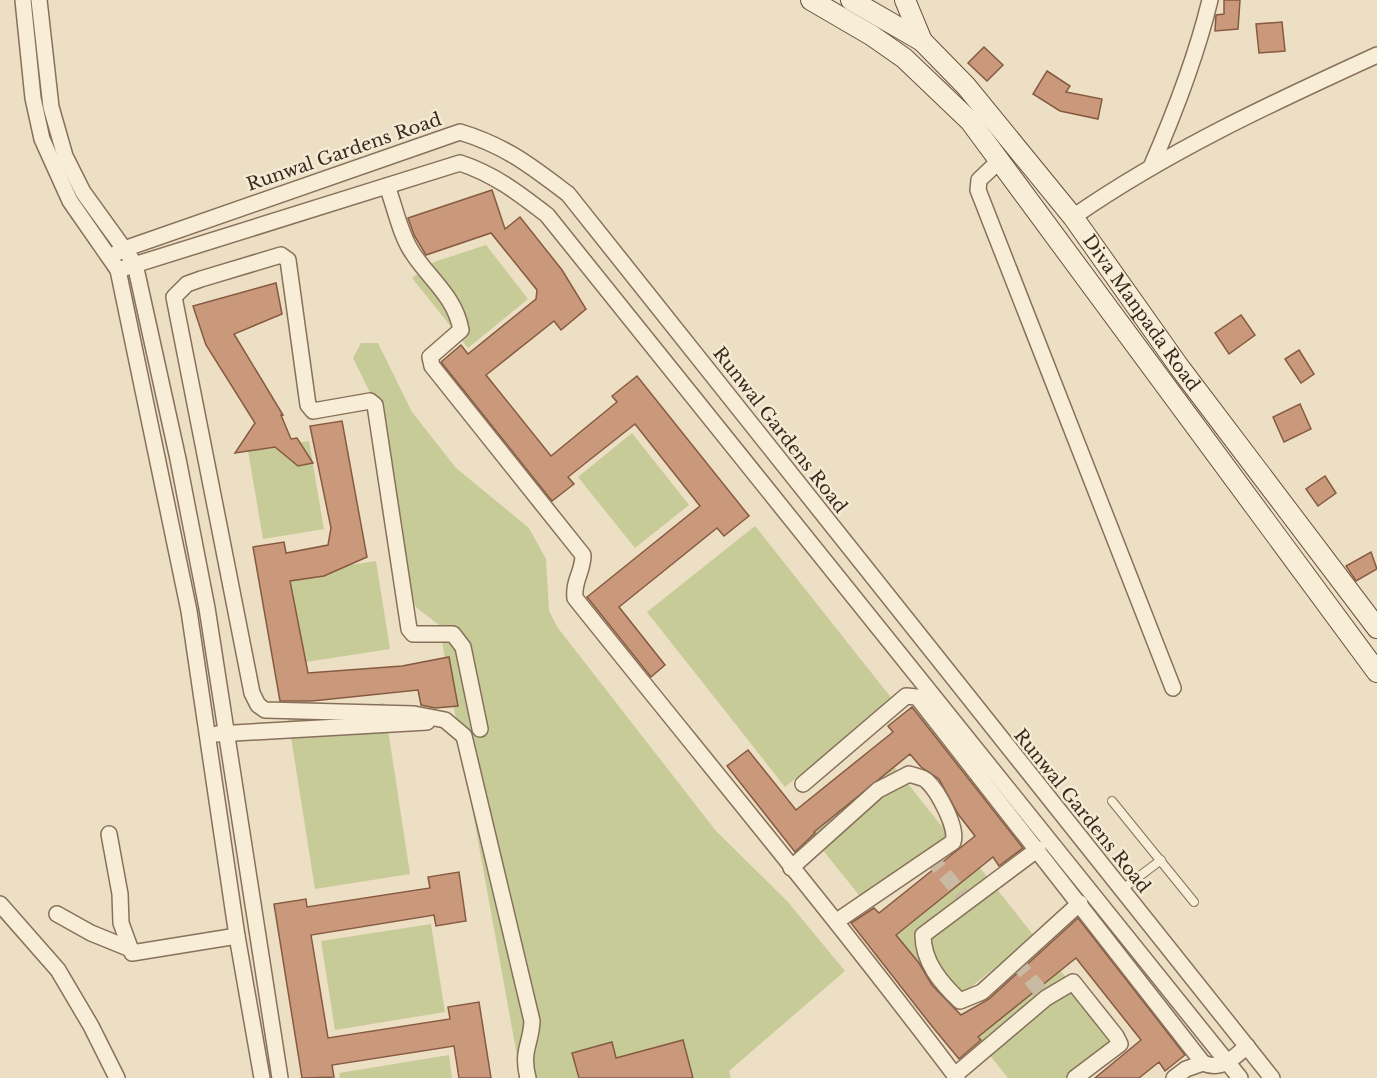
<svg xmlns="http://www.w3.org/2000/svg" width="1377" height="1078" font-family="'Libre Baskerville',serif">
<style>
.green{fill:#c7cb98}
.building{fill:#ca997b;stroke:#865a41;stroke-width:1.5}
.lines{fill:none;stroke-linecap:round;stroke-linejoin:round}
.street-tunnel{stroke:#c9bba3;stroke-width:15;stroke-dasharray:15 8;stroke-linecap:butt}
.lane-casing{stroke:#87715b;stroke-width:10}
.street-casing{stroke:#87715b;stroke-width:18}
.secondary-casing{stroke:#69523e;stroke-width:22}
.lane{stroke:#f8edd7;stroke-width:8}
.street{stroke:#f8edd7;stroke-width:15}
.secondary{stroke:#f8edd7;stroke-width:20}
.labels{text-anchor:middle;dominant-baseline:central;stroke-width:5;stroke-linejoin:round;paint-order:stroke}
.street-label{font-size:18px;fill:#372a1e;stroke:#f5ead3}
</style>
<rect width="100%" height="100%" fill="#eddfc4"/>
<g class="green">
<path d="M486,245L528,299L468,348L412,278L434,262Z"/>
<path d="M361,343H378L412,412L456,468L529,528L546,559L549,611L558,628L716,831L787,901L845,971L729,1071L731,1078H521L439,625L417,608L405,592L384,421L353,358Z"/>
<path d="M632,433L689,505L635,548L578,477Z"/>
<path d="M309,441L324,529L263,539L248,451Z"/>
<path d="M755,526L893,700L785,787L647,612Z"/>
<path d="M376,561L390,649L280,666L266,578Z"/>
<path d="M384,703L410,874L315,889L288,718Z"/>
<path d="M893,765L951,838L867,905L809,833Z"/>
<path d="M977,864L1034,936L950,1004L892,932Z"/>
<path d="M431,924L445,1012L335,1030L321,941Z"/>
<path d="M1060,970L1117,1042L1072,1078H1008L975,1037Z"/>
<path d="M449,1055L452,1078H340L339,1073Z"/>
</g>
<g class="building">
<path d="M1224,0H1240L1238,29L1215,31L1216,15L1224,14Z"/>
<path d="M1282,22L1285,51L1259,53L1256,24Z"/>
<path d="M984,47L1003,65L987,81L968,63Z"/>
<path d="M1047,71L1070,86L1066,92L1102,99L1098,119L1060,111L1033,94Z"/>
<path d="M492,190L505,229L520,217L562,270L586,309L561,330L554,321L486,375L551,456L617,402L612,396L637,376L749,516L724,536L717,528L619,607L665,665L651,677L587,597L700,506L635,424L568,477L574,484L552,501L441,362L461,345L468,354L536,299L537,290L491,233L426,255L414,235L408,218Z"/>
<path d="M276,283L282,314L234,334L283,415H281L291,439L297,438L313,463L298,466L275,447L235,453L255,423L206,345L193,306Z"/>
<path d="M1241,315L1255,335L1229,354L1215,333Z"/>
<path d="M1299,350L1314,374L1301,383L1285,359Z"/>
<path d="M1300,404L1311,429L1284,442L1273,417Z"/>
<path d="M342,421L367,557L324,576L290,581L308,673L402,666L449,657L458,706L435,708L421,705L418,690L312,701H280L253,547L284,542L286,553L328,545L331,528L310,426Z"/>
<path d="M1325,476L1336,493L1318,506L1306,489Z"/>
<path d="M1371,552L1377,569L1356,581L1346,566Z"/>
<path d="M912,707L1023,848L999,866L993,857L896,935L919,963L932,985L961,1015L989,999L1078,918L1185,1055L1165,1071L1159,1062L1139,1078H1095L1141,1040L1076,958L978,1037L981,1040L959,1059L931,1025L851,923L874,908L879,913L975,836L958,814L939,779L921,767L910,754L814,832L815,833L795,852L727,766L748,750L796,810L893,732L888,726Z"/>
<path d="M459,872L466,921L436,926L434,915L311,935L328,1038L450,1019L448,1007L479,1002L491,1078H459L454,1046L332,1065L334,1077L302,1078L274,904L306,899L307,907L430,888L428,877Z"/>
<path d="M683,1040L693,1078H579L572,1053L612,1042L616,1058Z"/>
</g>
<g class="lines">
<g class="street-tunnel">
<path d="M930,857L967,901"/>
<path d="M1016,961L1046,998"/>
</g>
<g class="lane-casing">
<g id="lane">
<path d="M1112,801L1194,902"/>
<path d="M1121,890L1161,860"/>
</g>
</g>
<g class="street-casing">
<g id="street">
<path d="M23,0L33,98L42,139L70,201L118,270L189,611L237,936L262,1078"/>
<path d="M39,0L51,107L65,156L83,192L135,264L178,459L207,608L280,1078"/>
<path d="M999,161L979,180L978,190L1173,688"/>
<path d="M1151,167C1175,112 1196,58 1210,0"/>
<path d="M387,186C395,207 400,234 412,252C429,279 455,296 461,330L430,357L432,366L583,555C583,572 573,581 575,598C703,758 834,915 957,1078"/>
<path d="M1073,217C1168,151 1272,103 1377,55"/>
<path d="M110,257L124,249L460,132C506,146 531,166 568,194L1272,1078"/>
<path d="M118,270L460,163C494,174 520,194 547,215L1240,1078"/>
<path d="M480,729L463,647L453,634H413L409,629L375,405L370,401L313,411L308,405L288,260L281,255L201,279L187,284L174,297L252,693L258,705L265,710L414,714L445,720L464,736L532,1021C531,1045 521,1050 528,1078"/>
<path d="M217,734L427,722"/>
<path d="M803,784L906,696L917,697L1203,1063"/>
<path d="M109,834L120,894L121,923L132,953L237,936"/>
<path d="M1038,849L923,935C923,962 941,983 960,1001L982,992L1080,903"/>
<path d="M791,868L878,790L909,774C914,776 923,777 927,781C938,791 958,828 953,842L837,921"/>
<path d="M0,904L58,970L91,1026L117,1078"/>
<path d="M57,914L91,933L128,948"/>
<path d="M955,1075L1046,998L1073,982L1116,1036L1120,1044L1075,1078"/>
<path d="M1174,1078L1186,1069L1203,1063C1221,1071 1234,1058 1247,1046"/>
</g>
</g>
<g class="secondary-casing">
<g id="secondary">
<path d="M811,0L871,35L904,58L970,121L1377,672"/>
<path d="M851,0L922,41"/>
<path id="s1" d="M905,0L922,41L966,86L1073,217L1180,368L1377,628"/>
</g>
</g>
<use href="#lane" class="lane"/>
<use href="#street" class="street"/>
<use href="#secondary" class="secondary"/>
</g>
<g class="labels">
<g class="street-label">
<text transform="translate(344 152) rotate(-19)">Runwal Gardens Road</text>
<text stroke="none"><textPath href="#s1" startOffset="394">Diva Manpada Road</textPath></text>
<text transform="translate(780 430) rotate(52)">Runwal Gardens Road</text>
<text transform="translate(1082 811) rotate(51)">Runwal Gardens Road</text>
</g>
</g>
</svg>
